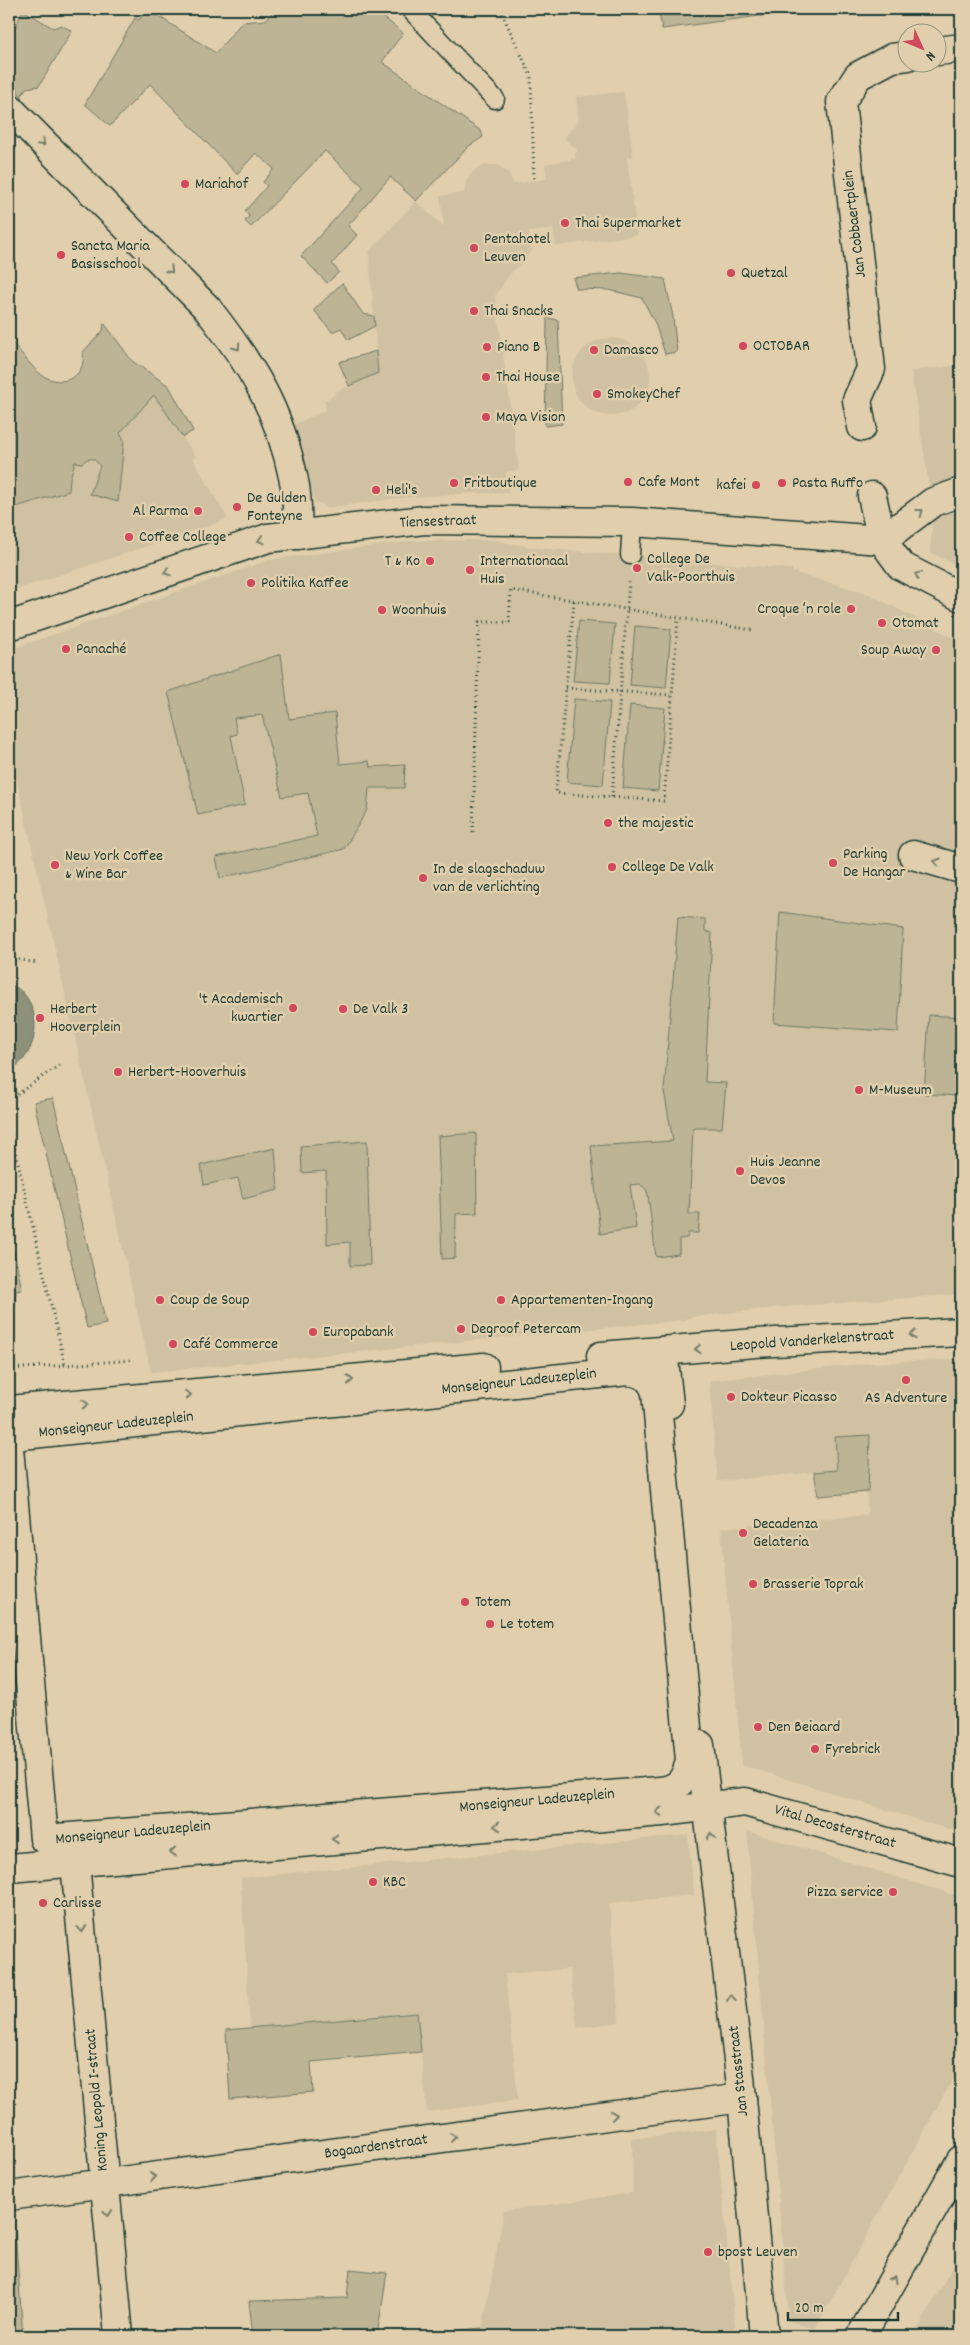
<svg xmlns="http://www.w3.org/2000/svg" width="970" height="2345" font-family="Dekko,sans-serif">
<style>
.built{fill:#cfc1a2}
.green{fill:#bdb496;stroke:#6e7865}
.water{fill:#8e917a;stroke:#626f5e}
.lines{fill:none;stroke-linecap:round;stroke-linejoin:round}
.lane-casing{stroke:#1f3d34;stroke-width:21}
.street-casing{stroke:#1f3d34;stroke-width:31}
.path{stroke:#1f3d34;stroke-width:3;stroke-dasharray:1 4;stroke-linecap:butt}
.lane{stroke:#e0ceac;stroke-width:18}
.street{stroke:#e0ceac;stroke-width:28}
.oneway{stroke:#767e6a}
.poi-dot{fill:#d1495b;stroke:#e0ceac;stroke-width:2}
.labels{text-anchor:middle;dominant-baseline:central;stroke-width:5;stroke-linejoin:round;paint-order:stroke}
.poi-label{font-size:16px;fill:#1f3d34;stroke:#e0ceac;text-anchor:start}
.street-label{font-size:16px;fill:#1f3d34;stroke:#e0ceac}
</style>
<rect width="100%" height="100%" fill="#e0ceac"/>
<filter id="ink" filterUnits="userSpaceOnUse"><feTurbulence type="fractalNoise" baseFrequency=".02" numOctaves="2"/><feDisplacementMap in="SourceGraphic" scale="10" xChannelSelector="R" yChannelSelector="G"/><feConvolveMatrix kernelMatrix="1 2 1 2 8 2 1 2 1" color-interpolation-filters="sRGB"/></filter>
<g filter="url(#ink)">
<g class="built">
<path d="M624,92L633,157H627L637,235L556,246L553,229L529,232L532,251L510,274L495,296L519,470L505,472L509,493H473L399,498L325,508L324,505L315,502L293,425L326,410L325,400L335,395V392L378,373L369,252L416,201L443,226L444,225L440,196L464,193L466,182L470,175L476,169L485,165H497L505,170L510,175L513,184L547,179L545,164L576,159L575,154L578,150L564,139L579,120L576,97Z"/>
<circle cx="611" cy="377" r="39"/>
<path d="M961,365V479L930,491L911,371Z"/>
<path d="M154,394L196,457L193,459L228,519L15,590L9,570V509L69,491L70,478L76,462L94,459L100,466L119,433Z"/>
<path d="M961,507V568L930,552L933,516Z"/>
<path d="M493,540L535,548L792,569V572L869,594L961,642V856L915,841L911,871L961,886V1294L782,1307L692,1317L683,1320L151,1372L9,746V650L269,560L412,541Z"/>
<path d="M961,1359V1833L742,1765L721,1528L867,1515L870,1436L835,1437L837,1470L718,1481L709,1381L872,1363Z"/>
<path d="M747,1831L961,1897V2064L815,2329L789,2321Z"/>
<path d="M688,1835L694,1895L609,1903L619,2022L577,2028L570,1969L505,1974L518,2100L427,2112L417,2013L250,2028L241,1878Z"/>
<path d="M716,2129L736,2336H481L504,2211L633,2193L632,2139Z"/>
<path d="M961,2252V2336H914L936,2297Z"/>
</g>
<g class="green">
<path d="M147,9L216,53L242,22L266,20L275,9H373L403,33L382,62L481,131L483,137L469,146L416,201L390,177L348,226L357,235L332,264L339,272L327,283L301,256L364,187L325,151L251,227L245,221L249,216L245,211L267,186L263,182L274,169L256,153L237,174L150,84L110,126L85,104L135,18L139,20Z"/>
<path d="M658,9H812L662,29Z"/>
<path d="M23,10L53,28L61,25L72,31L39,86L26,88L21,96L24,104C6,68 5,46 23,10Z"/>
<path d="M621,273L665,279L673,317L677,352L665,354L655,323L642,298L609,290L577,289L573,278Z"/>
<path d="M342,283L363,314L374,316L375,326L348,340L341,328L332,332L314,310Z"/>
<path d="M547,318L558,320L562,424L545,426Z"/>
<path d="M104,323L132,361L169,386L193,431L183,437L154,395L120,433L124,440L118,502L90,494L100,466L94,459H87L82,463L75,462L70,478L69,491L9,509V339C19,349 28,363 38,372C57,389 87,381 83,352L103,331Z"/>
<path d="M376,351L378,373L349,386L339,362Z"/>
<path d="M579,621L615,624L610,683L573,681Z"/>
<path d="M635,626L671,629L666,688L630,685Z"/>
<path d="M281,654L289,719L335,713L340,764L369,761L370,767L405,765L404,788H369L367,810L344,849L220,878L216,857L317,836L308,793L282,797L262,715L234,718L237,734L231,736L245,805L198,815L168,692Z"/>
<path d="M574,699L610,702L603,785L567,782Z"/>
<path d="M630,705L665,708L658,791L623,788Z"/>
<path d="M780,912L903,929L898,1032L774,1023Z"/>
<path d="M678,917L705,919V931L712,933L705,1082L726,1083L722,1128H693L689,1214H700L698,1233H688L687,1238L679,1239V1254L656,1257L648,1195L646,1189L640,1184L630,1185L636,1228L600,1234L591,1146L673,1141L664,1091Z"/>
<path d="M929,1015L961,1017V1096L924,1094Z"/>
<path d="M53,1098L106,1324L87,1328L34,1102Z"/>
<path d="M476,1133L477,1213L456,1214L455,1258L442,1259L438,1136Z"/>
<path d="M367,1141L370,1265L350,1266V1242L327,1244L326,1171L302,1173L301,1146Z"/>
<path d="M275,1148L278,1190L243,1199L238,1178L204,1185L201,1165Z"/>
<path d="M9,1227L22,1290L16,1291L15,1305L9,1312Z"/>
<path d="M870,1435L868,1492L818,1496L814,1472L837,1470L835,1437Z"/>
<path d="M417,2013L421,2052L311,2062L313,2092L230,2099L226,2030Z"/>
<path d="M14,2218L23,2336H9V2219Z"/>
<path d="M350,2269L387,2273L377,2336H253L249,2301L347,2298Z"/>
<path d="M482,2328L481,2336H402Z"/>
</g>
<path class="water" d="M9,984C45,997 42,1056 9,1070Z"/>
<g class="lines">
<g class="lane-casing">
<g id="lane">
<path d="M410,9L495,99"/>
<path d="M630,555L632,522"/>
</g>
</g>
<g class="street-casing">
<g id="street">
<path d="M938,51L961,48"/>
<path d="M9,108L207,308C251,364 280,410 294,481C298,498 297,518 298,535"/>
<path d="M862,427L857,400L871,369L841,102L858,76L892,58L908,56"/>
<path d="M872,496L882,540L901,566L961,597"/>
<path d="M882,540L933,502L961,492"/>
<path d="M9,626L268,538L424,520L632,522L882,540"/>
<path d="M913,855L961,869"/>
<path d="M663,1351L669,1404"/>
<path d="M601,1356L755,1343L961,1332"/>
<path d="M628,1371C643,1373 652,1378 656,1393L690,1760C686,1778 680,1789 660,1791L44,1839L9,1448L13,1436Z"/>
<path d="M9,1410L484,1367"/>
<path d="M700,1745L740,2077L764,2336"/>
<path d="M75,1863L119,2336"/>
<path d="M9,1868L662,1812L745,1802L961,1863"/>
<path d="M9,2196L742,2098"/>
<path d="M861,2336L961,2160"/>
</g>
</g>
<g class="path">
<path d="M500,9L531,76L534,181"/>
<path d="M574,601L556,793L664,801L678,618"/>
<path d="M566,688L672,695"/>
<path d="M612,797L629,582"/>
<path d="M473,832L479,622H509L511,590L752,630"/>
<path d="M9,958L38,963"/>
<path d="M9,1100L62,1063"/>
<path d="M9,1124L65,1365"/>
<path d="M9,1369L133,1360"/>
</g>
<use href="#lane" class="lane"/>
<use href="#street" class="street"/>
</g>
<defs><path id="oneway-chevron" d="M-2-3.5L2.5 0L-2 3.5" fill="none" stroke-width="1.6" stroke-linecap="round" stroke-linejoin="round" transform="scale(1.25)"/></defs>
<g class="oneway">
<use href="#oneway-chevron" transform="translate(42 143) rotate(45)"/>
<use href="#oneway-chevron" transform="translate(170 270) rotate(45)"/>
<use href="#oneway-chevron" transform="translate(237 347) rotate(55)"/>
<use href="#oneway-chevron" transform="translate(920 512) rotate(-37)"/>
<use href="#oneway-chevron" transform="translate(261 540) rotate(162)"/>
<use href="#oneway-chevron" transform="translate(167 572) rotate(161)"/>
<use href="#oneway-chevron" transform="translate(918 575) rotate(-154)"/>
<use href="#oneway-chevron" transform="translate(937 862) rotate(-164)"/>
<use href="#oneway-chevron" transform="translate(913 1335) rotate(177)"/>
<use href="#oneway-chevron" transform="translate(698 1349) rotate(178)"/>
<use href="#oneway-chevron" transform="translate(350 1380) rotate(-5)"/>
<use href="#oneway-chevron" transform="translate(188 1395) rotate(-5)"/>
<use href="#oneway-chevron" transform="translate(85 1404) rotate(-4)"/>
<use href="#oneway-chevron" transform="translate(659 1812) rotate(175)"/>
<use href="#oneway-chevron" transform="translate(497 1826) rotate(175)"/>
<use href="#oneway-chevron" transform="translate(711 1836) rotate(-97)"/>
<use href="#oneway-chevron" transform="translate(335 1839) rotate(175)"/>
<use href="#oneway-chevron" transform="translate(173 1852) rotate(175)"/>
<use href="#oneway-chevron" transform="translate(82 1929) rotate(85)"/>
<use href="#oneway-chevron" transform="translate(731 1998) rotate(-97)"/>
<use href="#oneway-chevron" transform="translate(614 2115) rotate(-8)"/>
<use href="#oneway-chevron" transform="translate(453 2137) rotate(-8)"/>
<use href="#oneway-chevron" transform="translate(153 2177) rotate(-8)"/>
<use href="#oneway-chevron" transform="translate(108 2213) rotate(85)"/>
<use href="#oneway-chevron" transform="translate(894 2279) rotate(-60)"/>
</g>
</g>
<g class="poi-dot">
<circle cx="185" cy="184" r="5"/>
<circle cx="565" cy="223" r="5"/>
<circle cx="474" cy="248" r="5"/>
<circle cx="61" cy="255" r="5"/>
<circle cx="731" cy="273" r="5"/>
<circle cx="474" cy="311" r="5"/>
<circle cx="743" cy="346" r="5"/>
<circle cx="487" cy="347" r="5"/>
<circle cx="594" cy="350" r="5"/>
<circle cx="486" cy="377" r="5"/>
<circle cx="597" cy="394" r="5"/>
<circle cx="486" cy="417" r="5"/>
<circle cx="628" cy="482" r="5"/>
<circle cx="454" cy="483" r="5"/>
<circle cx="782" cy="483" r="5"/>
<circle cx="756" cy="485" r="5"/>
<circle cx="376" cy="490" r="5"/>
<circle cx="237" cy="507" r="5"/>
<circle cx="198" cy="511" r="5"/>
<circle cx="129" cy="537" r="5"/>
<circle cx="430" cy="561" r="5"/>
<circle cx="637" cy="568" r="5"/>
<circle cx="470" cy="570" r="5"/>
<circle cx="251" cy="583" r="5"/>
<circle cx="851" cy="609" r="5"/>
<circle cx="382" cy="610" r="5"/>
<circle cx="882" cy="623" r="5"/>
<circle cx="66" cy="649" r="5"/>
<circle cx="936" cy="650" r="5"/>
<circle cx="608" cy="823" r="5"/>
<circle cx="833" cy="863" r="5"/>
<circle cx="55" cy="865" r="5"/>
<circle cx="612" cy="867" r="5"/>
<circle cx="423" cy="878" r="5"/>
<circle cx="293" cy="1008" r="5"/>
<circle cx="343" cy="1009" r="5"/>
<circle cx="40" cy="1018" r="5"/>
<circle cx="118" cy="1072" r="5"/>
<circle cx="859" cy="1090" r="5"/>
<circle cx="740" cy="1171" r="5"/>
<circle cx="160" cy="1300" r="5"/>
<circle cx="501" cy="1300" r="5"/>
<circle cx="461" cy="1329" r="5"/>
<circle cx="313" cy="1332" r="5"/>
<circle cx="173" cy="1344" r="5"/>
<circle cx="906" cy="1380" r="5"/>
<circle cx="731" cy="1397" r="5"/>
<circle cx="743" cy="1533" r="5"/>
<circle cx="753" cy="1584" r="5"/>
<circle cx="465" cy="1602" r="5"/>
<circle cx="490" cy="1624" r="5"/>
<circle cx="758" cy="1727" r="5"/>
<circle cx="815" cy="1749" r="5"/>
<circle cx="373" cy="1882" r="5"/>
<circle cx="893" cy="1892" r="5"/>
<circle cx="43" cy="1903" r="5"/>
<circle cx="708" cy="2252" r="5"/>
</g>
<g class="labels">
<g class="poi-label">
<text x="195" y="184">Mariahof</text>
<text x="575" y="223">Thai Supermarket</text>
<text x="484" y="239">Pentahotel<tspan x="484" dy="18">Leuven</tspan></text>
<text x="71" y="246">Sancta Maria<tspan x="71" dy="18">Basisschool</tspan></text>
<text x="741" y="273">Quetzal</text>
<text x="484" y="311">Thai Snacks</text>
<text x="753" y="346">OCTOBAR</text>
<text x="497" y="347">Piano B</text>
<text x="604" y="350">Damasco</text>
<text x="496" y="377">Thai House</text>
<text x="607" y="394">SmokeyChef</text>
<text x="496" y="417">Maya Vision</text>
<text x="638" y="482">Cafe Mont</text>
<text x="464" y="483">Fritboutique</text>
<text x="792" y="483">Pasta Ruffo</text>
<text x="746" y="485" text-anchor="end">kafei</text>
<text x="386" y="490">Heli's</text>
<text x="247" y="498">De Gulden<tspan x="247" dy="18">Fonteyne</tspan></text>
<text x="188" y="511" text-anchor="end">Al Parma</text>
<text x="139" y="537">Coffee College</text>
<text x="647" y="559">College De<tspan x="647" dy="18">Valk-Poorthuis</tspan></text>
<text x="420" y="561" text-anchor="end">T &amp; Ko</text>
<text x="480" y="561">Internationaal<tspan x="480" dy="18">Huis</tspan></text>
<text x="261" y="583">Politika Kaffee</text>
<text x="841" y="609" text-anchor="end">Croque ‘n role</text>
<text x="392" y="610">Woonhuis</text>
<text x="892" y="623">Otomat</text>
<text x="76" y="649">Panaché</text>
<text x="926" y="650" text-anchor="end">Soup Away</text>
<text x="618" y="823">the majestic</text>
<text x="843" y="854">Parking<tspan x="843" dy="18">De Hangar</tspan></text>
<text x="65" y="856">New York Coffee<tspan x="65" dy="18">&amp; Wine Bar</tspan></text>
<text x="622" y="867">College De Valk</text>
<text x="433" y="869">In de slagschaduw<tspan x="433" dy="18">van de verlichting</tspan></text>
<text x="283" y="999" text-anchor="end">'t Academisch<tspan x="283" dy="18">kwartier</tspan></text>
<text x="50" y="1009">Herbert<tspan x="50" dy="18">Hooverplein</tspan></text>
<text x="353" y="1009">De Valk 3</text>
<text x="128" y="1072">Herbert-Hooverhuis</text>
<text x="869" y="1090">M-Museum</text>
<text x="750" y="1162">Huis Jeanne<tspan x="750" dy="18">Devos</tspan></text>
<text x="170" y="1300">Coup de Soup</text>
<text x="511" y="1300">Appartementen-Ingang</text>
<text x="471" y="1329">Degroof Petercam</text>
<text x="323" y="1332">Europabank</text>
<text x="183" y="1344">Café Commerce</text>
<text x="741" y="1397">Dokteur Picasso</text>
<text x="906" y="1398" text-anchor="middle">AS Adventure</text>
<text x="753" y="1524">Decadenza<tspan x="753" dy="18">Gelateria</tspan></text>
<text x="763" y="1584">Brasserie Toprak</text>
<text x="475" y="1602">Totem</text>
<text x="500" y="1624">Le totem</text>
<text x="768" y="1727">Den Beiaard</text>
<text x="825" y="1749">Fyrebrick</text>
<text x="383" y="1882">KBC</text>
<text x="883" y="1892" text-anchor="end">Pizza service</text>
<text x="53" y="1903">Carlisse</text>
<text x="718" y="2252">bpost Leuven</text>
</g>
<g class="street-label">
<text transform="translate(855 224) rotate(-97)">Jan Cobbaertplein</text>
<text transform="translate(438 522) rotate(-2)">Tiensestraat</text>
<text transform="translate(812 1341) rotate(-4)">Leopold Vanderkelenstraat</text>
<text transform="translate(519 1382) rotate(-6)">Monseigneur Ladeuzeplein</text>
<text transform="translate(116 1425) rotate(-6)">Monseigneur Ladeuzeplein</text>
<text transform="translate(537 1801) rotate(-5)">Monseigneur Ladeuzeplein</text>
<text transform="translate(835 1827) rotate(16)">Vital Decosterstraat</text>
<text transform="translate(133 1833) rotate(-5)">Monseigneur Ladeuzeplein</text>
<text transform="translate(739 2071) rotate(-96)">Jan Stasstraat</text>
<text transform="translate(97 2100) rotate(-95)">Koning Leopold I-straat</text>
<text transform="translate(376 2147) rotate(-8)">Bogaardenstraat</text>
</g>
</g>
<rect width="970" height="2345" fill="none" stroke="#e0ceac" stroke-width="30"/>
<rect x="15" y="15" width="940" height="2315" fill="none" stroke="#1f3d34" stroke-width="2" filter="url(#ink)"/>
<g transform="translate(922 48) rotate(134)"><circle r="24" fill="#e0ceac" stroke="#93947c"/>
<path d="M0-4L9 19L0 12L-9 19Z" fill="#d1495b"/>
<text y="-8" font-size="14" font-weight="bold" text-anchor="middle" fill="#1f3d34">N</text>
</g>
<path d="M788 2312v8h110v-8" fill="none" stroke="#1f3d34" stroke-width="2.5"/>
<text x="795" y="2312" font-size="15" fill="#1f3d34" stroke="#e0ceac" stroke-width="4" paint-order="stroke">20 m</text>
</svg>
